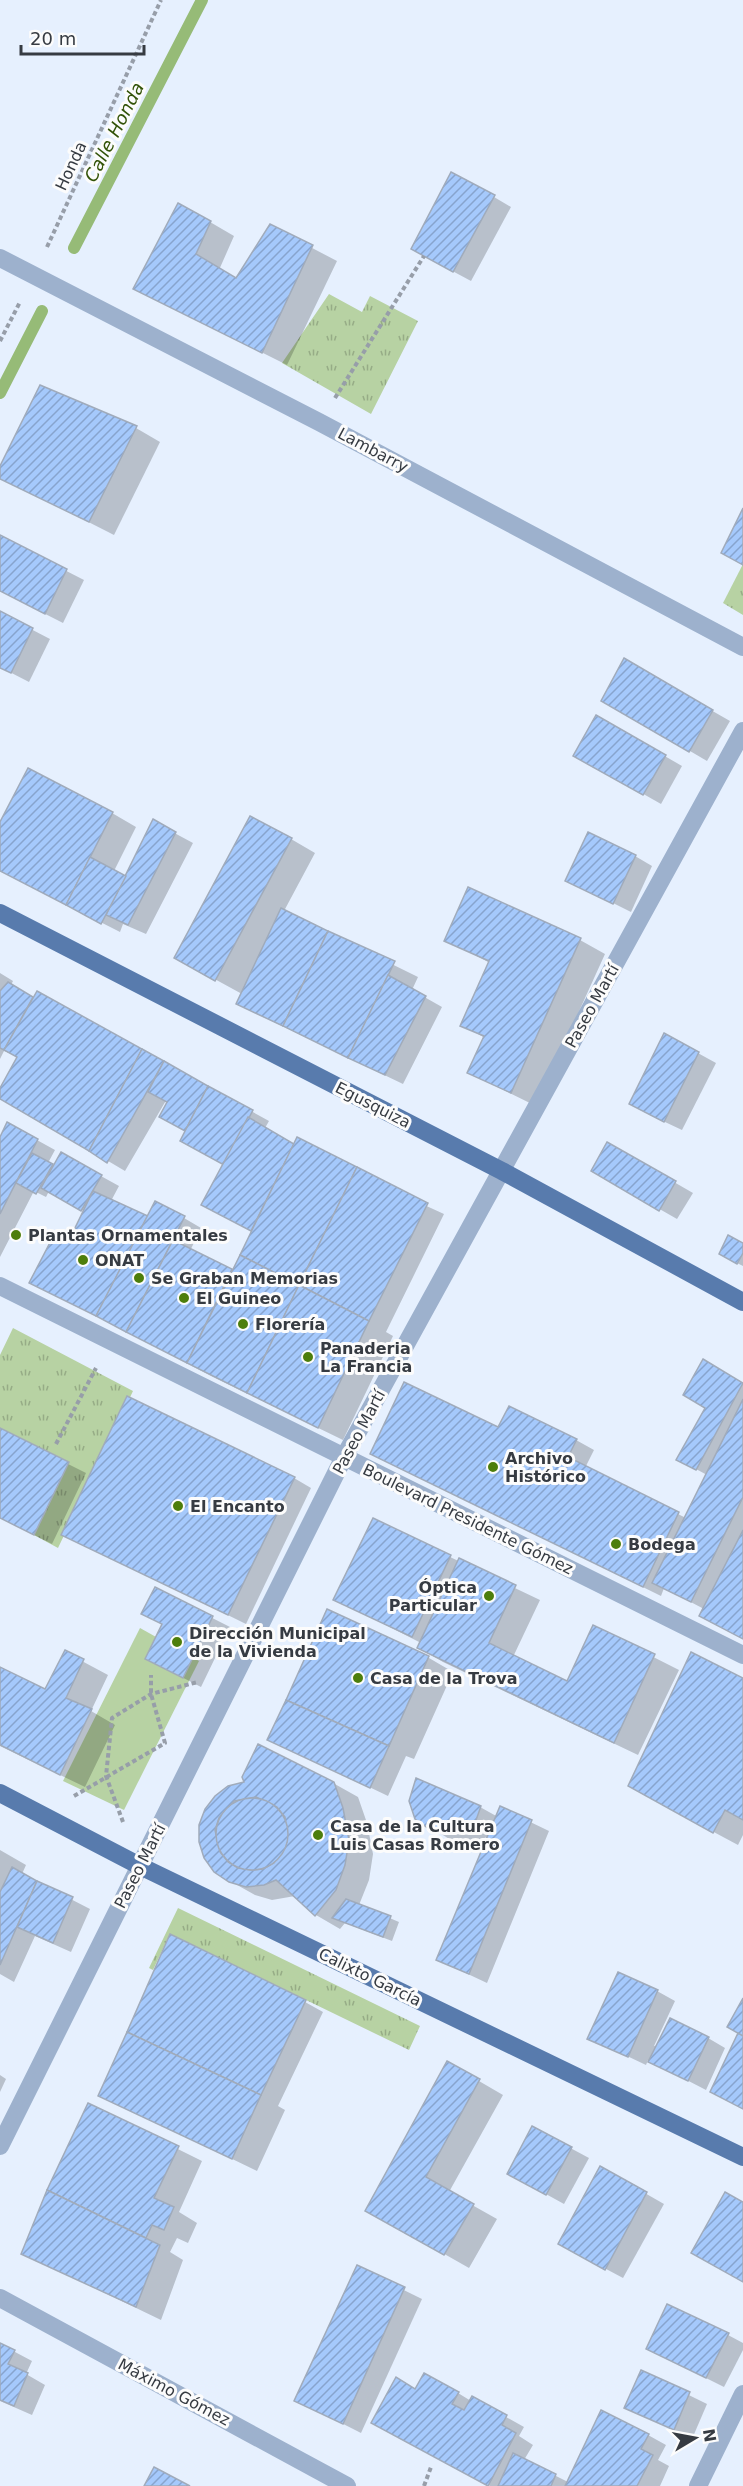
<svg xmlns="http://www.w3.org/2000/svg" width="743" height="2486" font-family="'DejaVu Sans',sans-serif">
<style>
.grass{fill:url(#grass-tufts)}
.green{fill:#b7d2a3}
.shadow{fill:#0003}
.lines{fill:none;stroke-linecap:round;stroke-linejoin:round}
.stream{stroke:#96bb77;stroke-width:12}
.building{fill:url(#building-hatch);stroke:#a0abbb;stroke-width:1.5;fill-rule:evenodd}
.path{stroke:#979ea9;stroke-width:4;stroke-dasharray:4.5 3;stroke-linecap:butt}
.minor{stroke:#9db1cd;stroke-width:18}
.major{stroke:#587bad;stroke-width:18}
.poi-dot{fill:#4d7e0c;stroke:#fcfcfc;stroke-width:2}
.labels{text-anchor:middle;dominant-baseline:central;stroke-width:6;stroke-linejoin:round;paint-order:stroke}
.street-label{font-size:16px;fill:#363b42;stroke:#fcfcfc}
.poi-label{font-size:16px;font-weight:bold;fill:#363b42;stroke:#fcfcfc;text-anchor:start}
.water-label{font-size:18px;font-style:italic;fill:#325308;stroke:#fcfcfc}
</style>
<defs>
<pattern id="grass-tufts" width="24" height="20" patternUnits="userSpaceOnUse" patternTransform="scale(1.5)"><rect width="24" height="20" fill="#b7d2a3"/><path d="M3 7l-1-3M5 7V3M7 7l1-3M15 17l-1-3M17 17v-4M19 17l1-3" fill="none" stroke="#96ac86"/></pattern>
<pattern id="building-hatch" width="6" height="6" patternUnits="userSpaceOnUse" patternTransform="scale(1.5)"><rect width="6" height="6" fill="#a5c9fc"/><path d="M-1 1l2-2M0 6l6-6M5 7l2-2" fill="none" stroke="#87a4ce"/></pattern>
</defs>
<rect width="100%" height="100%" fill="#e6f0fe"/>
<g class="grass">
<path d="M329,294L362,312L370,296L418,321L371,414L282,363Z"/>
<path d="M743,564V615L723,603Z"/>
<path d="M13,1328L133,1391L58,1548L34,1535L69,1462L0,1428V1355Z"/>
<path d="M178,1908L420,2026L409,2050L170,1934L153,1970L149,1968Z"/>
</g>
<path class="green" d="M140,1628L199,1661L124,1810L63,1781Z"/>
<g class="shadow">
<path d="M494,197L511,207L471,281L430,259Z"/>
<path d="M210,222L234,236L219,270L236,279L270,226L337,261L287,365L135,289Z"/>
<path d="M136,428L160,442L114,535L0,477V470Z"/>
<path d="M0,537L84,580L63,623L0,591Z"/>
<path d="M0,613L50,639L29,682L0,667Z"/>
<path d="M625,661L730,721L707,761L603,700Z"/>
<path d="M597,717L682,766L661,804L575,755Z"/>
<path d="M112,813L136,827L114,871L127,878L154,822L193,843L146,934L123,924L120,932L0,871V825Z"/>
<path d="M291,839L315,853L284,911L418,977L412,990L442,1007L403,1084L255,1013L238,1003L242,994L200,971Z"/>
<path d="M635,856L652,866L631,912L567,880Z"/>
<path d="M469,889L580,940L605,954L536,1106L469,1073L485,1038L462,1025L490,963L446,940Z"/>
<path d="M0,973L13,981L11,985L34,999L38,993L269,1121L265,1128L295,1146L444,1214L386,1332L393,1336L343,1440L213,1377L31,1282L71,1240L85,1212L49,1191L46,1197L34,1191L0,1257V1140L8,1124L55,1150L48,1163L54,1167L61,1154L119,1186L111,1201L148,1218H184L201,1228L190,1251L233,1272L253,1231L221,1214L225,1164L186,1131L161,1117L171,1098L168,1097L125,1171L0,1097V1091L19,1057L4,1051L0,1059Z"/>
<path d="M665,1035L716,1063L682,1130L648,1114Z"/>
<path d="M608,1144L693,1193L677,1219L593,1171Z"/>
<path d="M743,1245V1266L729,1259Z"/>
<path d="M703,1361L743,1383V1638L704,1609L664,1588L661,1596L371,1453L499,1429L576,1440L594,1450L585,1468L686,1518L707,1475L696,1469L707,1407Z"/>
<path d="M0,1430L86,1473L52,1544L0,1518Z"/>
<path d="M294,1478L311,1488L246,1624L63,1534Z"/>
<path d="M373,1520L540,1600L513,1657L568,1683L594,1627L679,1670L638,1755L443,1662L419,1648L421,1643L335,1599Z"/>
<path d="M155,1589L230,1627L201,1687L164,1668L163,1625L143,1614Z"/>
<path d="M328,1611L429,1658L453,1672L414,1759L406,1756L388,1796L269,1739Z"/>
<path d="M65,1652L108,1675L91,1711L115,1725L85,1787L0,1746V1669L46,1691Z"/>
<path d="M743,1679V1835L738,1845L654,1800Z"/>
<path d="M333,1783L358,1797L367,1823L373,1854L369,1880L359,1905L399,1922L392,1941L345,1923L340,1929L316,1915L295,1896L272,1900L255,1895L230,1881L206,1857L216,1797Z"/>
<path d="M480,1807L498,1817L501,1808L549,1831L487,1983L438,1960L490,1836L473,1842L451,1840L433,1829Z"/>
<path d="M0,1850L26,1865L22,1874L90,1909L71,1952L35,1936L14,1982L0,1974Z"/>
<path d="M657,1991L675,2001L654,2046L708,2038L725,2048L706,2090L648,2060L646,2065L589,2038Z"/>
<path d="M305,2002L323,2012L278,2106L285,2110L257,2171L100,2095Z"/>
<path d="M448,2063L503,2095L449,2192L497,2219L469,2268L367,2210Z"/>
<path d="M0,2075L6,2079L0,2092Z"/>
<path d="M89,2105L202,2161L179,2212L197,2223L188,2243L177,2238L170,2252L183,2260L161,2320L22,2253Z"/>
<path d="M533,2128L589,2158L564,2204L526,2183Z"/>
<path d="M601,2168L664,2204L623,2278L578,2254Z"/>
<path d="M357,2267L422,2299L361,2433L296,2400Z"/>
<path d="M728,2335L743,2343V2350L724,2387L648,2349Z"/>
<path d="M0,2344L32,2361L26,2374L45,2385L32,2415L0,2401Z"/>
<path d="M642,2372L707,2404L692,2439L626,2407Z"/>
<path d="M416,2391L458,2393L471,2401L472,2398L524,2427L519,2436L533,2445L524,2460L568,2482L648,2435L666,2445L658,2460L669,2466L660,2486H490L391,2432Z"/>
</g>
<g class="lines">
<g class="stream">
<path d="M74,248L202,0"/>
<path d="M0,393L42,311"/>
</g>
</g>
<g class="building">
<path d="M451,172L495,195L453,272L411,249Z"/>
<path d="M178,203L211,221L196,254L236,278L270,224L313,245L262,353L133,289Z"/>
<path d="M40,385L137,426L89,522L0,479V466Z"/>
<path d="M743,508V565L721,553Z"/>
<path d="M0,535L67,569L45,614L0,591Z"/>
<path d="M0,611L33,628L11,673L0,668Z"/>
<path d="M624,658L713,710L689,752L601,701Z"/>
<path d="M596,715L666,755L643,795L573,756Z"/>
<path d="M28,768L113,812L66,905L0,871V822Z"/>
<path d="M250,816L292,838L215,981L174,958Z"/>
<path d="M153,819L176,832L128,925L106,915Z"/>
<path d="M588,832L636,855L613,904L565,881Z"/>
<path d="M90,857L126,876L101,924L66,905Z"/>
<path d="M468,887L581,938L511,1093L467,1073L484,1036L460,1026L489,961L444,941Z"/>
<path d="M281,908L328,931L283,1026L236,1004Z"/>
<path d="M328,931L395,961L348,1058L283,1026Z"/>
<path d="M388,975L426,996L385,1075L348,1058Z"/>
<path d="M8,982L33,997L4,1050L0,1048V991Z"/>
<path d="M37,991L142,1049L89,1151L0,1099V1088L17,1057L4,1050Z"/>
<path d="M664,1033L699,1052L664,1122L629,1104Z"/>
<path d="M142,1049L164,1061L107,1163L89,1151Z"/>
<path d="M164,1061L208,1086L185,1131L159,1117L167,1102L148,1092Z"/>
<path d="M208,1086L253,1110L224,1165L180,1141Z"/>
<path d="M248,1117L294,1144L251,1231L201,1205Z"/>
<path d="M7,1122L38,1139L0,1214V1137Z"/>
<path d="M297,1137L357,1167L299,1285L240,1255Z"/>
<path d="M607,1142L676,1181L659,1211L591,1171Z"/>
<path d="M61,1152L102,1175L81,1211L41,1188Z"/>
<path d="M32,1153L53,1164L36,1194L16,1183Z"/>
<path d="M357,1167L428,1203L369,1321L299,1285Z"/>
<path d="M93,1191L148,1216L96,1316L29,1283L55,1233L70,1238Z"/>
<path d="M155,1201L185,1216L126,1332L96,1316Z"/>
<path d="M728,1235L743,1243V1253L737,1264L719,1254Z"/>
<path d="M173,1240L232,1269L187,1363L126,1332Z"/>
<path d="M240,1255L299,1285L247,1393L187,1363Z"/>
<path d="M299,1285L369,1321L318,1428L247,1393Z"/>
<path d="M703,1359L743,1383L696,1470L676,1460L705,1408L683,1395Z"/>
<path d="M404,1382L498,1427L509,1406L577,1439L568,1457L679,1512L643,1587L370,1454Z"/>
<path d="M127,1396L295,1477L228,1615L61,1535Z"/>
<path d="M743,1399V1497L691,1602L652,1583Z"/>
<path d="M0,1428L69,1462L34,1535L0,1518Z"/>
<path d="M373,1518L451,1555L412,1637L333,1600Z"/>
<path d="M743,1530V1639L699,1616Z"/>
<path d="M459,1558L516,1585L489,1643L567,1681L593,1625L655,1654L614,1743L417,1648Z"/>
<path d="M155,1587L213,1616L183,1678L145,1659L162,1624L141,1614Z"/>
<path d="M327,1609L429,1656L389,1746L286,1700Z"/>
<path d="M65,1650L84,1659L66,1698L92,1709L60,1775L0,1745V1667L45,1689Z"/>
<path d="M691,1652L743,1678V1820L725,1810L713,1833L628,1786Z"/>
<path d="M286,1700L389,1746L370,1788L267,1740Z"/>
<path d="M258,1744L334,1782L343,1808L349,1840L345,1865L336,1890L315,1916L276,1880L264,1885L246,1887L229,1882L214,1872L204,1858L199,1842V1825L205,1809L215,1796L228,1786L244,1782L242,1777ZM256,1797L277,1807L285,1817L287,1842L274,1863L263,1869L251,1870L238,1868L228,1862L220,1852L215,1830L219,1818L234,1801Z"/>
<path d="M416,1778L481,1806L474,1826L454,1833L432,1831L415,1819L409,1801Z"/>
<circle cx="252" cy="1834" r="36"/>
<path d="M500,1806L532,1820L469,1974L436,1960Z"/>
<path d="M12,1867L37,1881L0,1965V1892Z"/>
<path d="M37,1881L73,1897L53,1943L17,1927Z"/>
<path d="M346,1899L391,1916L383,1937L332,1918Z"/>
<path d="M170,1934L306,2000L261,2095L127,2032Z"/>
<path d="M618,1972L658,1990L628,2057L587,2039Z"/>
<path d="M743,1998V2036L727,2027Z"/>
<path d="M670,2018L709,2037L688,2081L648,2062Z"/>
<path d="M127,2032L261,2095L232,2159L98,2096Z"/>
<path d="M738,2033L743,2036V2109L710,2092Z"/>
<path d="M447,2061L480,2079L426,2177L474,2204L444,2255L365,2211Z"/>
<path d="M88,2103L179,2146L154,2198L174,2207L164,2230L152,2225L146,2238L47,2190Z"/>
<path d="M532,2126L572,2147L546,2195L507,2174Z"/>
<path d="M600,2166L647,2192L605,2270L558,2244Z"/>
<path d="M47,2190L160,2245L136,2307L21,2254Z"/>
<path d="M725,2192L743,2202V2282L691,2253Z"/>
<path d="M357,2265L405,2287L343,2424L294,2401Z"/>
<path d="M667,2304L729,2333L706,2378L646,2349Z"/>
<path d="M0,2343L15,2350L8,2364L28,2373L14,2406L0,2400Z"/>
<path d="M641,2370L690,2392L674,2430L624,2408Z"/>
<path d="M424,2373L459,2392L452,2404L464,2410L472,2396L507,2415L502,2425L516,2433L488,2486L371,2423L396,2377L415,2389Z"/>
<path d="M601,2410L649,2434L641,2449L653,2455L637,2486H565Z"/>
<path d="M513,2453L556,2474L551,2486H498Z"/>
<path d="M154,2467L190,2486H144Z"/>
</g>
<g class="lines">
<g class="path">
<path d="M47,247L161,0"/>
<path d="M0,341L20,302"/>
<path d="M335,398L424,256"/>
<path d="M56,1444L96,1368"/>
<path d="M74,1796L165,1743L151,1694V1675"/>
<path d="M123,1822L106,1776L112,1718L151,1694L198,1682"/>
<path d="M424,2486L431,2467"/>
</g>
<g class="minor">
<path d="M0,258L319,422L743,647"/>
<path d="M0,1286L743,1655"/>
<path d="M0,2146L344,1457L743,731"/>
<path d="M0,2298L347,2486"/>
<path d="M698,2486L743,2394"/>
</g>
<g class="major">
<path d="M0,913L502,1171L743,1302"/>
<path d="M0,1793L140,1866L743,2157"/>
</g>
</g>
<g class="poi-dot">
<circle cx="16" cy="1235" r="6"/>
<circle cx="83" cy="1260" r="6"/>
<circle cx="139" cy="1278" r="6"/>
<circle cx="184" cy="1298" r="6"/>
<circle cx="243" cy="1324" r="6"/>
<circle cx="308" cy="1357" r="6"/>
<circle cx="493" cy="1467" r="6"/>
<circle cx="178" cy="1506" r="6"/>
<circle cx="616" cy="1544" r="6"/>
<circle cx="489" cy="1596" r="6"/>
<circle cx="177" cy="1642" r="6"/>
<circle cx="358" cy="1678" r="6"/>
<circle cx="318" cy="1835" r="6"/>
</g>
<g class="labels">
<g class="street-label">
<text transform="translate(71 166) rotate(-65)">Honda</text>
<text transform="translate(373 450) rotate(28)">Lambarry</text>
<text transform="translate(592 1006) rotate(-61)">Paseo Martí</text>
<text transform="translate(373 1105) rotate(27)">Egusquiza</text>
<text transform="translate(359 1432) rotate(-62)">Paseo Martí</text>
<text transform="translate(468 1519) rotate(26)">Boulevard Presidente Gómez</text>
<text transform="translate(140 1866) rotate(-63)">Paseo Martí</text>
<text transform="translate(370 1977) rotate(26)">Calixto García</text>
<text transform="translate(174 2392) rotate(28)">Máximo Gómez</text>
</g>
<g class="poi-label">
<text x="28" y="1235">Plantas Ornamentales</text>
<text x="95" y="1260">ONAT</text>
<text x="151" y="1278">Se Graban Memorias</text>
<text x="196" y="1298">El Guineo</text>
<text x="255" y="1324">Florería</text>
<text x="320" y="1348">Panaderia<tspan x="320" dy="18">La Francia</tspan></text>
<text x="505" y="1458">Archivo<tspan x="505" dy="18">Histórico</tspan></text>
<text x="190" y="1506">El Encanto</text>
<text x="628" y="1544">Bodega</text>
<text x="477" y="1587" text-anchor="end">Óptica<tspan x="477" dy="18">Particular</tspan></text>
<text x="189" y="1633">Dirección Municipal<tspan x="189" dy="18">de la Vivienda</tspan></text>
<text x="370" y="1678">Casa de la Trova</text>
<text x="330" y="1826">Casa de la Cultura<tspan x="330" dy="18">Luis Casas Romero</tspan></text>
</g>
<g class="water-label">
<text transform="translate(114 132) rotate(-63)">Calle Honda</text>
</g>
</g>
<g transform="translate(695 2438) rotate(80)" stroke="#fcfcfc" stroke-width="4.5" paint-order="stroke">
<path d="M0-4.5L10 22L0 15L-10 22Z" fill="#363b42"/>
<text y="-9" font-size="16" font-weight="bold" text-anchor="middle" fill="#363b42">N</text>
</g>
<path d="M21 45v9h123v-9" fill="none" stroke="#363b42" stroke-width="3"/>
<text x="30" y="45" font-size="18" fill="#363b42" stroke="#fcfcfc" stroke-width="4.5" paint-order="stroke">20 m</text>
</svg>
